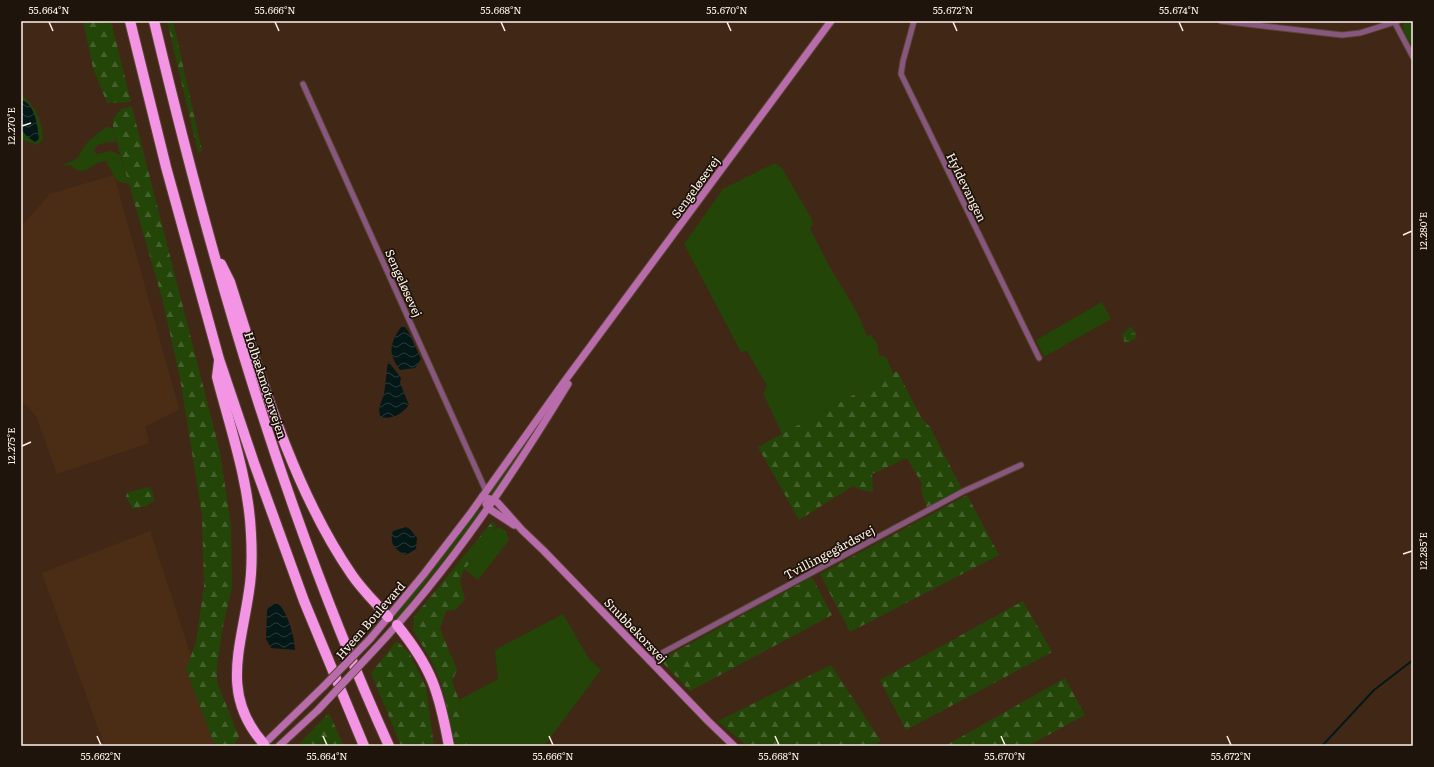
<svg xmlns="http://www.w3.org/2000/svg" width="1434" height="767" font-family="Literata,serif">
<style>
.built{fill:#4b2d15}
.green{fill:#234508}
.forest{fill:url(#forest-firs)}
.wetland{fill:url(#wetland-marsh)}
.water{fill:url(#water-waves)}
.lines{fill:none;stroke-linecap:round;stroke-linejoin:round}
.stream{stroke:#051818;stroke-width:2}
.street-casing{stroke:#5b4433;stroke-width:7}
.secondary-casing{stroke:#5b4433;stroke-width:9}
.highway-casing{stroke:#5b4433;stroke-width:12}
.street{stroke:#87577f;stroke-width:5}
.secondary{stroke:#b86cac;stroke-width:7}
.highway{stroke:#f395e4;stroke-width:10}
.secondary-bridge-casing{stroke:#5b4433;stroke-width:9;stroke-linecap:butt}
.secondary-bridge{stroke:#b86cac;stroke-width:7}
.ticks{fill:none;stroke:#fef1e7;stroke-width:1.5}
.labels{text-anchor:middle;dominant-baseline:central;stroke-width:3.5;stroke-linejoin:round;paint-order:stroke}
.street-label{font-size:12px;fill:#fef1e7;stroke:#1f140c}
.neatline{fill:none;stroke:#fef1e7;stroke-width:1.5}
.ticks-label{font-size:10px;text-anchor:middle;fill:#fef1e7}
</style>
<defs>
<pattern id="forest-firs" width="22" height="20" patternUnits="userSpaceOnUse"><rect width="22" height="20" fill="#234508"/><path d="M5 1l3.5 6h-7zM16 11l3.5 6h-7z" fill="#44602c"/></pattern>
<pattern id="wetland-marsh" width="20" height="14" patternUnits="userSpaceOnUse"><rect width="20" height="14" fill="#234508"/><path d="M1 5h8M5 5V1M11 12h8M15 12V8" fill="none" stroke="#44602c"/></pattern>
<pattern id="water-waves" width="16" height="10" patternUnits="userSpaceOnUse"><rect width="16" height="10" fill="#051818"/><path d="M0 5q4-4 8 0t8 0" fill="none" stroke="#2a3a3a"/></pattern>
</defs>
<rect width="100%" height="100%" fill="#412816"/>
<g class="built">
<path d="M114,175L179,409L145,427L149,443L57,474L36,416L21,400V227L50,194Z"/>
<path d="M150,531L220,744L213,746H94L103,742L42,573Z"/>
</g>
<g class="green">
<path d="M1404,21H1413V40L1407,43L1403,28Z"/>
<path d="M21,95C36,106 42,121 43,139L38,145L23,140L21,136Z"/>
<path d="M109,127L113,129L116,142H108L97,145L94,151L97,154L111,151L120,155L129,184L117,181L106,161C89,162 88,180 70,165L65,166L64,164C85,158 76,155 87,143C92,137 99,133 105,128Z"/>
<path d="M775,163L782,168L810,216L813,223L810,229C819,245 826,261 835,276C847,296 860,314 867,336L871,335L877,343L879,355L886,357L893,373L782,434L763,393L767,386L747,351L741,352L684,244L723,189Z"/>
<path d="M1102,302L1111,319L1044,357L1036,340Z"/>
<path d="M564,387L494,495L491,496V491L513,461L522,443Z"/>
<path d="M480,509L482,511L397,619L392,618L469,520Z"/>
<path d="M498,527L506,531L509,540L478,580L465,570L491,532Z"/>
<path d="M563,614L589,659L601,670L544,746H467L459,700L498,679L495,650Z"/>
</g>
<g class="forest">
<path d="M83,21H111L131,102L107,103L93,68Z"/>
<path d="M167,21H173L202,151L198,152Z"/>
<path d="M132,107L220,452L231,525L232,587L223,626L217,666V682L239,737L233,746H215L186,669L196,642L204,586L202,515L180,378L162,298L113,129V119L122,108Z"/>
<path d="M897,371L922,419L930,427L962,489L927,508L921,490L922,484L907,458L872,474L873,492L861,490L853,486L799,520L758,447Z"/>
<path d="M147,487L152,490L154,501L146,506L133,509L126,497L127,493Z"/>
<path d="M967,495L999,555L850,632L820,574Z"/>
<path d="M494,522L496,526L463,572L460,581L465,599L455,610L446,611L440,629L457,670L452,681L459,700L467,746H455L442,685L431,660L413,630L414,617L491,523Z"/>
<path d="M812,577L832,615L690,691L660,660Z"/>
<path d="M1023,601L1052,652L906,730L880,680Z"/>
<path d="M397,641L410,654L426,687L434,746H401L371,673Z"/>
<path d="M831,665L881,741L872,746H747L718,721Z"/>
<path d="M1065,678L1085,715L1028,746H945Z"/>
<path d="M329,713L344,746H297Z"/>
</g>
<path class="wetland" d="M1130,327L1133,328L1137,338L1126,343L1124,342L1122,335Z"/>
<g class="water">
<path d="M21,100C35,103 38,127 39,139L35,142C15,130 21,121 21,100Z"/>
<path d="M401,327H405L408,331L421,359L415,368L400,370C387,353 390,343 401,327Z"/>
<path d="M388,361L401,378L400,383L409,405C402,414 392,420 380,417L379,408L384,394Z"/>
<path d="M406,527L410,529L417,538L416,549L406,555C395,550 389,544 393,531Z"/>
<path d="M274,604H279C289,616 294,636 295,650L271,648L266,639L267,611L268,608Z"/>
</g>
<g class="lines">
<path class="stream" d="M1322,746L1374,690L1413,660"/>
<g class="street-casing">
<g id="street">
<path d="M914,21L903,61L901,74L1039,358"/>
<path d="M1221,21L1342,35L1360,33L1398,21"/>
<path d="M1395,23L1413,57"/>
<path d="M303,84L486,491"/>
<path d="M649,660L962,492L1021,465"/>
</g>
</g>
<g class="secondary-casing">
<g id="secondary">
<path d="M482,497L494,500L498,503L522,530L544,551L708,721L734,746"/>
<path d="M486,504L488,508L514,525"/>
<path d="M370,639L424,574L470,514L564,382L831,21"/>
<path d="M376,648C450,569 512,476 568,384"/>
<path d="M262,746L324,686"/>
<path d="M279,746L318,710"/>
</g>
</g>
<g class="highway-casing">
<g id="highway">
<path d="M130,21L166,167L219,359L254,463L304,601L364,746"/>
<path d="M154,21C213,269 284,514 389,746"/>
<path d="M221,264L230,282C261,379 294,491 352,575C363,591 376,603 388,617"/>
<path d="M219,361L217,377C230,427 249,482 251,534C252,552 252,573 249,591C241,648 220,695 264,744"/>
<path d="M397,625C432,668 439,692 449,746"/>
</g>
</g>
<use href="#street" class="street"/>
<use href="#secondary" class="secondary"/>
<use href="#highway" class="highway"/>
<g class="secondary-bridge-casing">
<g id="secondary-bridge">
<path d="M324,686L370,639"/>
<path d="M318,710L376,648"/>
</g>
</g>
<use href="#secondary-bridge" class="secondary-bridge"/>
</g>
<path class="ticks" d="M49,22L53,31M275,22L279,31M501,22L505,31M727,22L731,31M953,22L957,31M1179,22L1183,31M22,126L31,123M1403,235L1412,231M22,446L31,442M1403,554L1412,551M97,736L101,745M323,736L327,745M549,736L553,745M775,736L779,745M1001,736L1005,745M1227,736L1231,745"/>
<g class="labels">
<g class="street-label">
<text transform="translate(695 187) rotate(-54)">Sengeløsevej</text>
<text transform="translate(967 187) rotate(64)">Hyldevangen</text>
<text transform="translate(404 283) rotate(66)">Sengeløsevej</text>
<text transform="translate(266 385) rotate(72)">Holbækmotorvejen</text>
<text transform="translate(829 552) rotate(-28)">Tvillingegårdsvej</text>
<text transform="translate(370 620) rotate(-49)">Hveen Boulevard</text>
<text transform="translate(636 630) rotate(46)">Snubbekorsvej</text>
</g>
</g>
<rect width="1434" height="767" fill="none" stroke="#1f140c" stroke-width="44"/>
<rect x="22" y="22" width="1390" height="723" class="neatline"/>
<g class="ticks-label">
<text x="49" y="14">55.664°N</text>
<text x="275" y="14">55.666°N</text>
<text x="501" y="14">55.668°N</text>
<text x="727" y="14">55.670°N</text>
<text x="953" y="14">55.672°N</text>
<text x="1179" y="14">55.674°N</text>
<text transform="translate(11 126) rotate(-90)" y="4">12.270°E</text>
<text transform="translate(1423 231) rotate(-90)" y="4">12.280°E</text>
<text transform="translate(11 446) rotate(-90)" y="4">12.275°E</text>
<text transform="translate(1423 551) rotate(-90)" y="4">12.285°E</text>
<text x="101" y="760">55.662°N</text>
<text x="327" y="760">55.664°N</text>
<text x="553" y="760">55.666°N</text>
<text x="779" y="760">55.668°N</text>
<text x="1005" y="760">55.670°N</text>
<text x="1231" y="760">55.672°N</text>
</g>
</svg>
